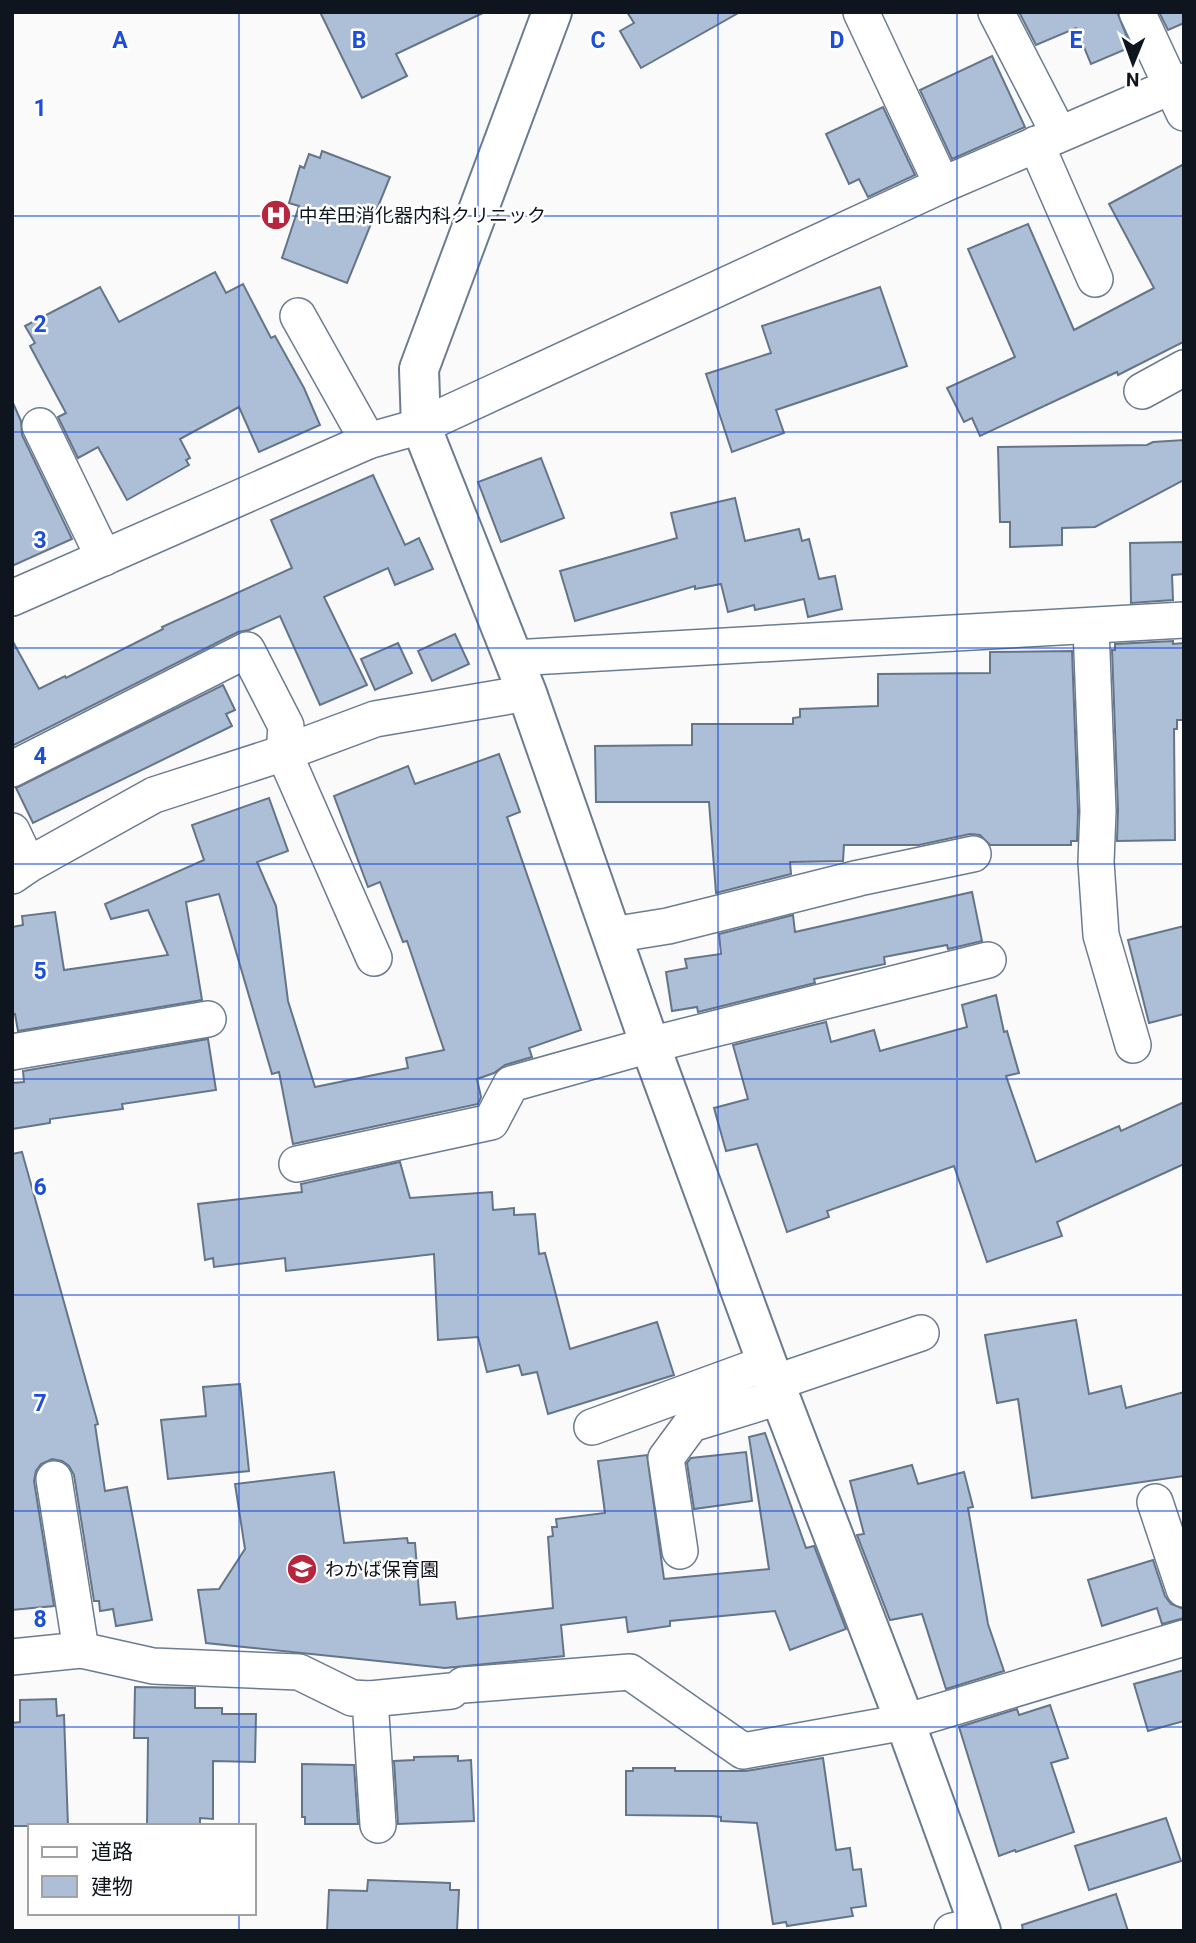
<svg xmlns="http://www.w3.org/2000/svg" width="1196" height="1943" font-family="Roboto,'Noto Sans JP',sans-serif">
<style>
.building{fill:#adbfd6;stroke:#64758a;stroke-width:2}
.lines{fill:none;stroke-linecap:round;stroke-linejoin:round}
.minor-casing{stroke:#6b7c91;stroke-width:38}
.tertiary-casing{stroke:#6b7c91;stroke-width:42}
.minor{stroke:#fff;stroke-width:35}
.tertiary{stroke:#fff;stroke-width:38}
.grid{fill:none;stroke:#1d4ed8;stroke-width:2;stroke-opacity:0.55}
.labels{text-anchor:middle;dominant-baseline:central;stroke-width:5;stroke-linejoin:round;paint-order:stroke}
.poi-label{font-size:19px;fill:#0f151e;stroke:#fff;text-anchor:start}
.grid-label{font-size:23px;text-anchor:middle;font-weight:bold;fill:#1d4ed8;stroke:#fff;stroke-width:5;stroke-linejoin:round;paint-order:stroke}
</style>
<rect width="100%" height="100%" fill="#fafafa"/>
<g class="building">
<path d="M320,12H485L396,54L407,76L362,98Z"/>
<path d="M627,12H740L641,68L620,31L634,23Z"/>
<path d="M1019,12H1117L1131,47L1091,64L1076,28L1036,45Z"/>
<path d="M1159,12H1184V23L1168,30Z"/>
<path d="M992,56L1025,127L952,159L920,90Z"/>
<path d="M883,107L915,175L868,197L859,179L849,184L826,134Z"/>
<path d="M322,151L390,177L347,283L282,258L299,206L289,203L300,166L304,168L309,154L320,158Z"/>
<path d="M1184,164V344L1183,342L1118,375L1117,372L980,436L972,418L964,422L947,388L1015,357L968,249L1028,224L1074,330L1154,288L1109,204Z"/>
<path d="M215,272L226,293L243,284L271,338L275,336L304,388L320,425L259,452L239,407L180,439L190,458L186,460L189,465L127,500L98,447L78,458L58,417L66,413L30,346L35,343L25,326L100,287L119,322Z"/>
<path d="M880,287L907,366L776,410L784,433L732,452L706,374L771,353L762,326Z"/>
<path d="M13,403L21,421L22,435L72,539L12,566Z"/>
<path d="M1184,440V480L1095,527L1062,528V545L1010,547V522H1000L998,447L1147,445L1153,442Z"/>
<path d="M541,458L564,518L501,542L478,482Z"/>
<path d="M373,475L405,545L419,538L433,569L395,585L388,568L324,597L367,685L320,705L280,616L249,630L238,632L12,746V640L39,689L65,676L66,678L163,629L162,627L292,568L271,520Z"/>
<path d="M735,498L745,541L799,529L802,541L809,539L819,579L835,576L842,609L808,617L804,599L755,610L754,605L728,612L721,584L695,589V586L575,621L560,571L677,538L671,513Z"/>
<path d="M1184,542V574L1172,575L1173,600L1131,603L1130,543Z"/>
<path d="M455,634L469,664L432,681L418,651Z"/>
<path d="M1173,641V644L1184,643V720H1177V729H1174L1175,840L1117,841L1118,810L1112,650H1115V644Z"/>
<path d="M398,643L412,673L375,690L361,659Z"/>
<path d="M1072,651L1078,811L1077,841H1071V845H990L980,835L970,834L919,845H844L843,861L790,862L791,874L716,893L709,802H596L595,746L692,745V724H793V718L800,717V709L878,706V674L990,673V652Z"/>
<path d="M223,685L235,710L226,714L232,726L33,823L16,788Z"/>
<path d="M499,754L520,812L507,817L581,1030L529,1048L532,1057L505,1065L494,1073L477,1079L481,1097L478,1104L293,1144L279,1072L272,1074L219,894L186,902L202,1000L18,1031L15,1014L12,1015V927L23,925L22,916L55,912L64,970L168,955L148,910L111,919L105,904L204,860L192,825L269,798L288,851L257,862L276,906L288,1001L315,1087L408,1068L406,1058L444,1050L407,941L403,942L380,882L368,887L334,796L408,766L415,784Z"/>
<path d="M972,892L982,941L948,949L947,945L884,957L885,964L814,979L815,983L698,1012L697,1007L672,1011L666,972L687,968L685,959L721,954L719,934L793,915L795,932Z"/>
<path d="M1184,926V1014L1149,1023L1128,940Z"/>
<path d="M996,995L1004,1032L1007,1031L1019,1073L1006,1076L1036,1162L1119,1126L1121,1131L1184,1102V1164L1057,1222L1062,1236L987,1262L954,1166L827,1211L829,1217L787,1232L757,1144L726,1151L714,1108L748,1099L733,1045L826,1022L831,1042L874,1030L880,1051L967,1027L962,1005Z"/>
<path d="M208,1039L216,1090L122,1104L123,1109L50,1119V1123L12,1129V1083L24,1082L23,1071Z"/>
<path d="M22,1152L98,1424L95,1425L105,1491L127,1487L152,1620L116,1626L113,1609L100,1611L99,1601H94L74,1475L69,1466L62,1461L52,1459L41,1464L36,1471L34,1481L54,1606L12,1610V1154Z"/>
<path d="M400,1162L410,1198L492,1192L493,1210L514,1208V1215L535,1214L539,1254L545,1253L570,1349L657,1322L674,1375L548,1414L537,1372L522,1375L519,1365L487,1372L478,1337L438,1340L434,1254L286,1271L285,1258L214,1267L213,1258L205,1260L198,1204L302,1192L301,1184Z"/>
<path d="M1076,1320L1089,1394L1121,1386L1126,1408L1184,1392V1476L1032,1498L1018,1399L997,1403L985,1335Z"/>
<path d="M240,1384L249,1471L168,1479L161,1420L206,1416L203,1387Z"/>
<path d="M765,1433L806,1548L814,1546L846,1629L790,1650L775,1611L670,1621V1626L628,1632L626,1617L561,1625L564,1656L445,1668L206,1643L198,1590L219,1589L245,1549L235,1484L334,1472L344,1543L407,1538L408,1543H415L420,1605L455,1602L457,1619L553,1608L548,1537L553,1536L552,1527H557L556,1519L605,1513L598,1461L647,1455L664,1579L769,1569L749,1437Z"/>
<path d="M746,1452L752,1501L694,1509L687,1463L691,1458Z"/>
<path d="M912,1465L918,1484L964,1472L973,1507L968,1508L988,1624L1004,1671L946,1689L922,1614L890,1620L857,1535L864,1534L850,1481Z"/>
<path d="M1153,1560L1165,1596L1171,1604L1184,1609V1618L1162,1624L1157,1608L1102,1626L1088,1580Z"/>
<path d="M1184,1670V1721L1148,1731L1134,1684Z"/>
<path d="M135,1687L195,1688V1708H222V1714H256L255,1762L213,1761V1819L200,1818V1826H147L148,1738H134Z"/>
<path d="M56,1699L57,1716L64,1715L68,1826H12V1723L20,1722V1700Z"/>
<path d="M1050,1705L1068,1758L1051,1763L1074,1832L1016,1852L1015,1850L999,1856L959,1727L1017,1709L1019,1715Z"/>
<path d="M458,1756V1761L471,1760L474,1821L398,1824L394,1761L414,1760V1757Z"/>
<path d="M823,1758L836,1850L850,1848L853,1870L861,1869L866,1906L851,1908L853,1916L787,1926L786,1922L773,1924L757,1823L721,1821V1817L712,1816L626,1815V1771H633V1768H675V1771H746Z"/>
<path d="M302,1764L354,1765L358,1824H305V1817H302Z"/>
<path d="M1166,1818L1181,1861L1089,1890L1075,1846Z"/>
<path d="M368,1880L450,1883V1890H459L457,1931H327L329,1890L367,1891Z"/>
<path d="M1116,1894L1128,1931H1023L1022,1925Z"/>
</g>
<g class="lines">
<g class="minor-casing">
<g id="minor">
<path d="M861,12L942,185"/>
<path d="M996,12L1059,134"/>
<path d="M1137,12L1184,113"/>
<path d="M1036,144L1095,279"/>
<path d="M298,316L368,441"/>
<path d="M1142,391L1184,368"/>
<path d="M40,426L104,558"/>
<path d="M12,598L368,441L421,426L942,185L1184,81"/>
<path d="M1091,627L1098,811L1096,862L1101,935L1133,1045"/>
<path d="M513,658L1184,620"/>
<path d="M12,769L247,650L286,726L284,753L374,958"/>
<path d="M12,831L28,865"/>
<path d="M12,876L28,865L154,795L284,753L375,719L527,693"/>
<path d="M612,935L668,926L859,878L973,854"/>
<path d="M12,1052L208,1019"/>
<path d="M297,1164L491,1122L511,1084L650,1045L988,960"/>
<path d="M774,1383L921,1333"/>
<path d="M592,1427L767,1363"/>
<path d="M54,1479L81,1650"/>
<path d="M1155,1502L1184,1589"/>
<path d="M680,1551L666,1458L691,1424L779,1397"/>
<path d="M12,1657L81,1650L153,1666L299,1672L352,1698L370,1699L378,1825"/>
<path d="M463,1685L630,1672L743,1751L905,1722L1184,1638"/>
<path d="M370,1699L451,1691"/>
<path d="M952,1931L979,1925"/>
</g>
</g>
<g class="tertiary-casing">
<path id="tertiary" d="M552,12L419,369L421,426L527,693L650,1045L767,1363L905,1722L981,1931"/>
</g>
<use href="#minor" class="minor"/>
<use href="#tertiary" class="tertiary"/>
</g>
<path class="grid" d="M239,12V1826M478,12V1931M718,12V1931M957,12V1931M12,216H1184M12,432H1184M12,648H1184M12,864H1184M12,1079H1184M12,1295H1184M12,1511H1184M12,1727H1184M239,1913V1931"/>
<defs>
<g id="hospital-disc" transform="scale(1.575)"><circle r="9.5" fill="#b7263f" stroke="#fff"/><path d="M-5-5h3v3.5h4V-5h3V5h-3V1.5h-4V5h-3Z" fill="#fff"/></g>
<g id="school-disc" transform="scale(1.575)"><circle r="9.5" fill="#b7263f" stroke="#fff"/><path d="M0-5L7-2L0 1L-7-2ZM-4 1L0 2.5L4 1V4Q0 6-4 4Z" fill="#fff"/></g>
</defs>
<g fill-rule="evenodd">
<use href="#hospital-disc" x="276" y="215"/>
<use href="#school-disc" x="302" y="1569"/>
</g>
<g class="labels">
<g class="poi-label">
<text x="299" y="215">中牟田消化器内科クリニック</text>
<text x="325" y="1569">わかば保育園</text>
</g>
</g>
<g class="grid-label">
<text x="120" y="48">A</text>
<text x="359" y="48">B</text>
<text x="598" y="48">C</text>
<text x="837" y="48">D</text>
<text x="1076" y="48">E</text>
<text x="40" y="116">1</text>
<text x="40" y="332">2</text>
<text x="40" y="548">3</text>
<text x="40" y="764">4</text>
<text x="40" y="979">5</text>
<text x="40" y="1195">6</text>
<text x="40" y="1411">7</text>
<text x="40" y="1627">8</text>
</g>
<rect width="1196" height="1943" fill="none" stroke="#0f151e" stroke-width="28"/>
<rect x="28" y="1824" width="228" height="91" fill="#ffffff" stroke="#9fa1a5" stroke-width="2"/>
<rect x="42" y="1847" width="35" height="10" fill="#ffffff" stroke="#9fa1a5" stroke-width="2"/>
<text x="91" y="1859" font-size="21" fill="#0f151e">道路</text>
<rect x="42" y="1876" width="35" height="21" fill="#adbfd6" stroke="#9fa1a5" stroke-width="2"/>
<text x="91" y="1894" font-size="21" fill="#0f151e">建物</text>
<g transform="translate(1133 63) rotate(181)" stroke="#ffffff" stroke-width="5" paint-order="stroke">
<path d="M0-5L12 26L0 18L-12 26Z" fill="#0f151e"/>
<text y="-10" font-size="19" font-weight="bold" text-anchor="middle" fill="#0f151e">N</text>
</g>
</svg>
